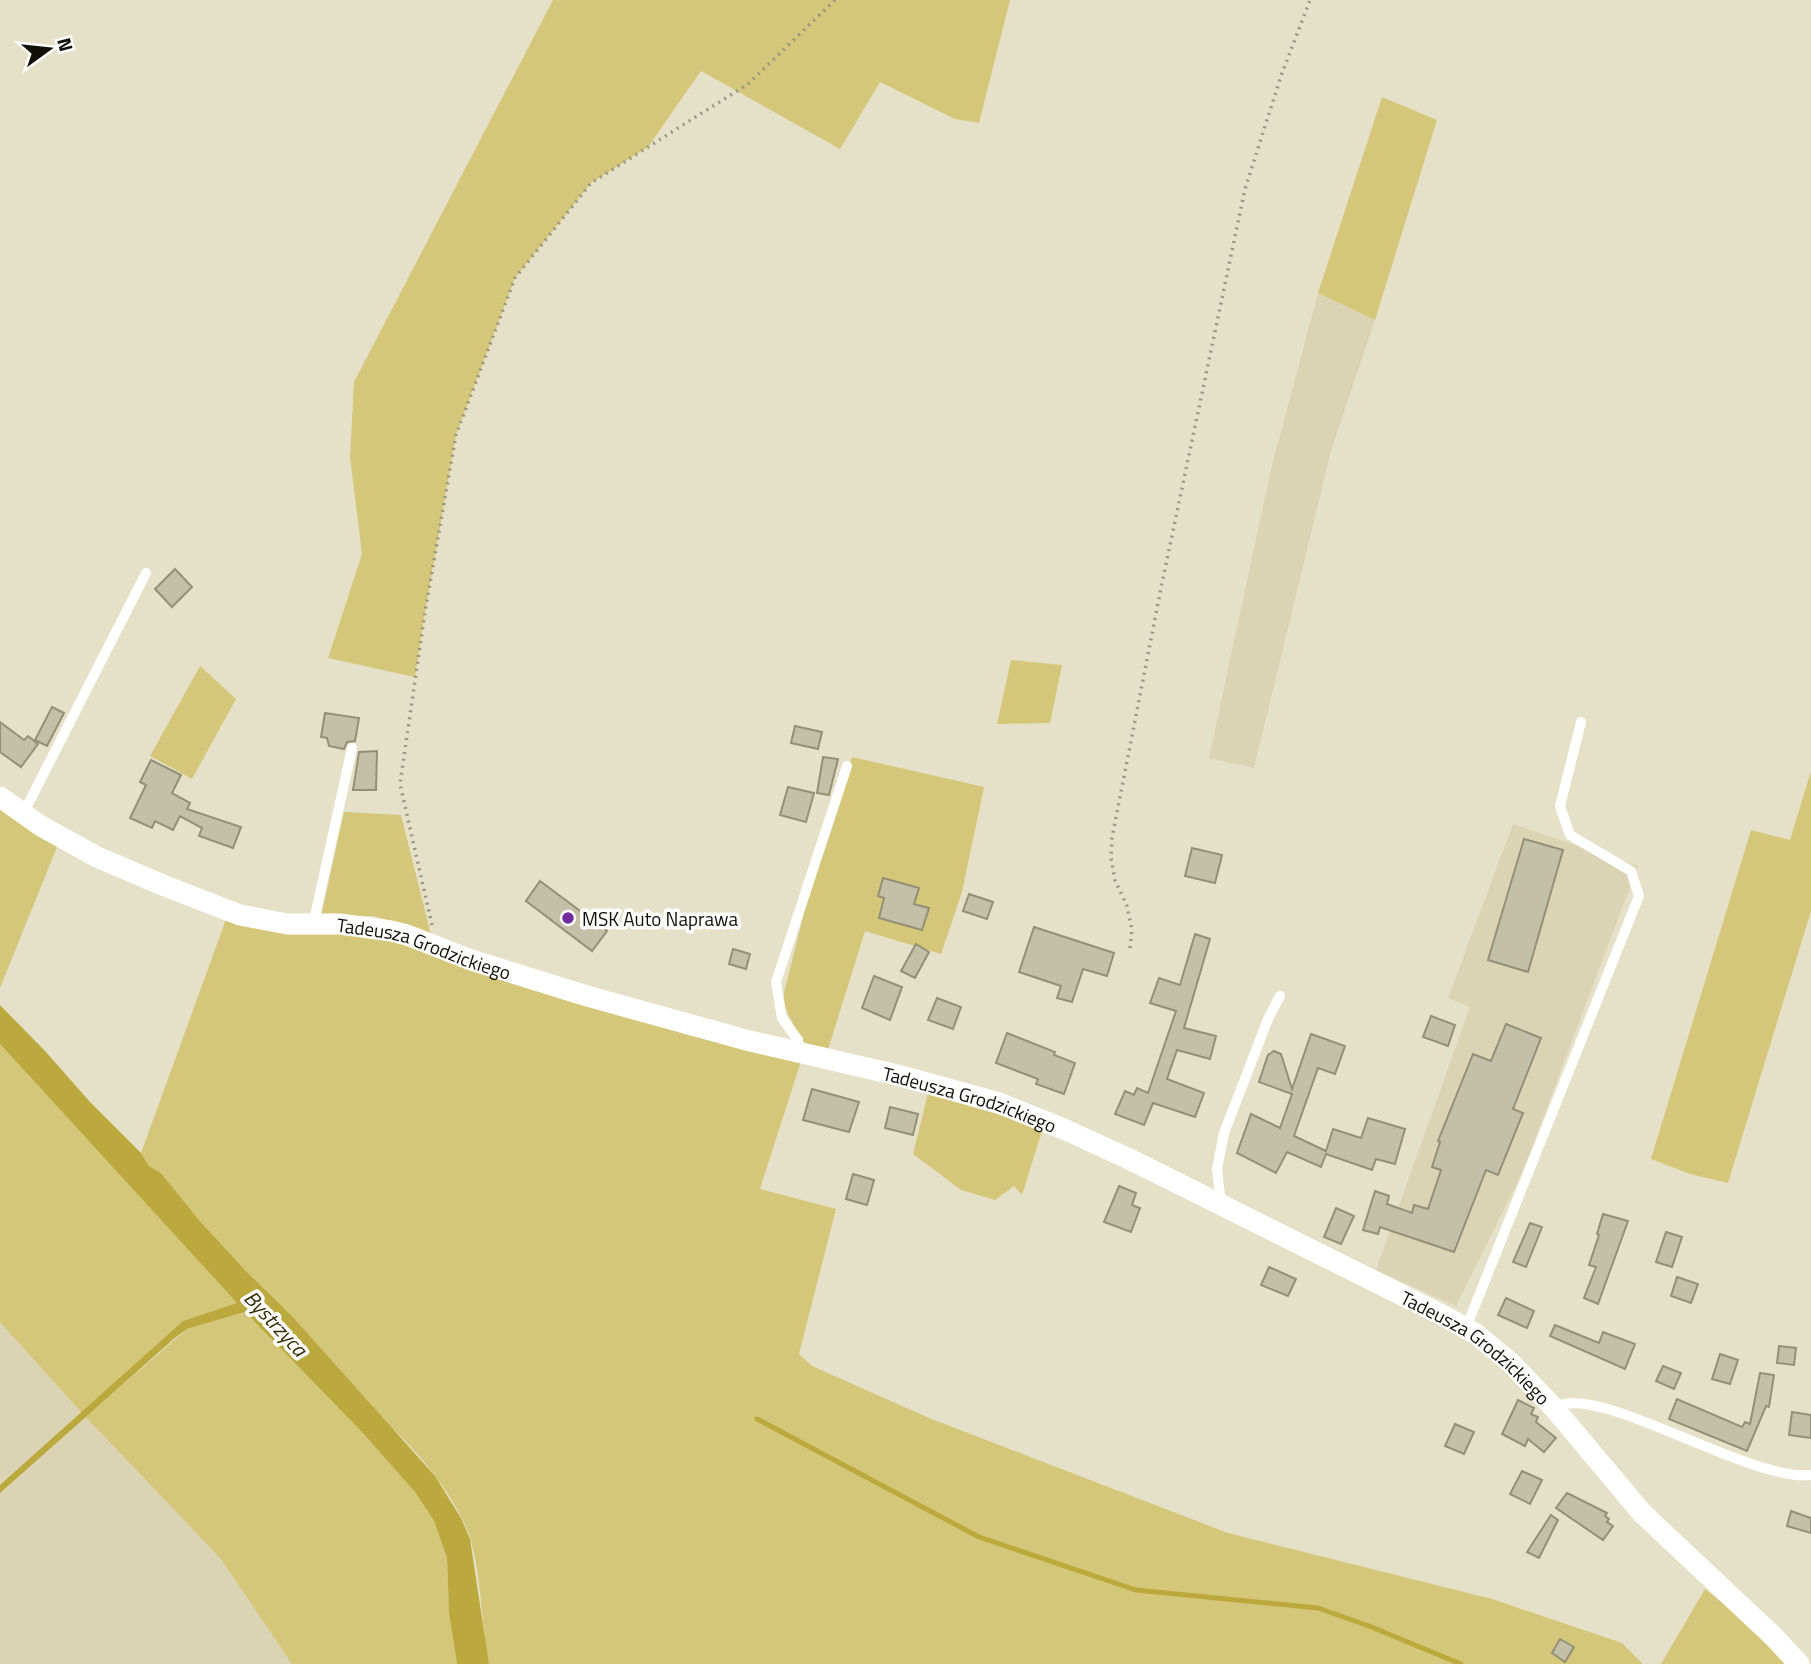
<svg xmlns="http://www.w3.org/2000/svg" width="1811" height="1664" font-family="'Titillium Web',sans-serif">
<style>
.built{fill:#dad4b4}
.green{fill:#d5c77a}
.water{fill:#bca93e}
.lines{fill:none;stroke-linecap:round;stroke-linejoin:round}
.stream{stroke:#bca93e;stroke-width:5}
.building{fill:#c4c0a8;stroke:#949078;stroke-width:2}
.path{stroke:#999683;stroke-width:3.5;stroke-dasharray:2 5;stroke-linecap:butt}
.service{stroke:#fff;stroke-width:10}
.minor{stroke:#fff;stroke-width:21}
.poi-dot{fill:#732c9f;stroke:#fff;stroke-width:2.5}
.labels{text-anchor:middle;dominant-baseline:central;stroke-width:7;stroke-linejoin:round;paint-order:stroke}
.poi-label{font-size:19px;fill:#110f07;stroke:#fff;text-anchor:start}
.street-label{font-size:19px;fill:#110f07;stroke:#fff}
.water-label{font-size:21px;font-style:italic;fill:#342c00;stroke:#fff}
</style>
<rect width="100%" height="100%" fill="#e5e1c8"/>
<g class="built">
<path d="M1318,293L1375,320L1331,451L1254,768L1209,758L1271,469Z"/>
<path d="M1513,824L1638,866L1523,1171L1456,1306L1376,1270L1470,1007L1448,998Z"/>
<path d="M0,1214L138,1370L381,1664H0Z"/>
</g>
<g class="green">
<path d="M553,0H1010L979,123L955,119L880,82L840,149L701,71L648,147L591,183L515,278L456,435L425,612L415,677L328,658L362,554L350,457L354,382Z"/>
<path d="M1382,97L1437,120L1375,320L1318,293Z"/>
<path d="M1011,660L1062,665L1050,723L997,724Z"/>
<path d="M200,666L236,699L192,779L150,756Z"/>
<path d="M852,757L984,787L962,892L941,954L865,931L827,1053L804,1047L782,1001L804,913Z"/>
<path d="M1811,771V911L1728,1183L1690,1174L1651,1159L1751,830L1790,840Z"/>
<path d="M0,791L61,837L0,988Z"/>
<path d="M344,812L401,815L431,935L374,916L321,917Z"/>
<path d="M229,911L340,924L801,1061L760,1189L836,1209L799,1354L812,1366L929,1418L1228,1533L1492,1599L1622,1643L1643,1664H489C481,1624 482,1581 471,1541C459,1501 421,1455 391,1427L293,1317L246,1271L199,1220L161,1173L149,1166L141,1153Z"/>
<path d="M0,1044L238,1304L183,1321L82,1413L0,1322Z"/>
<path d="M928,1093L1043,1128L1022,1195L1014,1186L995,1200L961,1190L913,1154Z"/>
<path d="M245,1312L360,1430L415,1492L434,1521L447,1558L449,1613L457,1664H292L221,1559L86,1417L187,1329Z"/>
<path d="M1705,1589L1799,1664H1661Z"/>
</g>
<path class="water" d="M0,1005L46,1052L90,1102L141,1153L149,1166L161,1173L199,1220L246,1271L293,1317L435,1476L461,1518L470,1539L489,1664H457L449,1613L447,1558L434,1521L415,1492L360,1430L245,1312L187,1329L176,1337L0,1493V1485L183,1321L237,1303L0,1044Z"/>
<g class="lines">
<path class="stream" d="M757,1419L979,1537L1136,1590L1318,1608L1369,1626L1461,1664"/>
</g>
<g class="building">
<path d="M175,569L192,587L172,607L155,589Z"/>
<path d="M52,707L64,713L47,746L35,740Z"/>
<path d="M325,713L359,718L355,741L347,742L344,749L329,746L327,738L321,737Z"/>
<path d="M0,722L24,740L28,736L38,744L21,767L0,752Z"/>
<path d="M795,726L822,732L818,749L791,743Z"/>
<path d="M377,751L376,790H353L359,752Z"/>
<path d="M823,757L838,759L829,795L817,793Z"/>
<path d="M151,760L181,775L172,793L190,803L187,809L241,827L233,848L199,836L202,828L180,816L173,830L155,821L152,828L130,818L146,785L140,782Z"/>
<path d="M788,787L814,793L806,822L780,815Z"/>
<path d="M1524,839L1563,850L1528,972L1488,960Z"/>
<path d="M1192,848L1222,855L1215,883L1185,876Z"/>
<path d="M883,878L919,888L914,904L929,908L922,930L879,918L884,898L878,896Z"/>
<path d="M540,881L607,931L592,951L526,901Z"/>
<path d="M969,894L993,902L987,919L963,911Z"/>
<path d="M1034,927L1114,953L1107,976L1083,969L1072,1002L1057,998L1061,986L1019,972Z"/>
<path d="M1195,934L1210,939L1184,1028L1216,1036L1210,1059L1177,1050L1167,1079L1204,1093L1195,1117L1153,1103L1144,1125L1115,1114L1125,1091L1134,1095L1137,1088L1148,1093L1176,1011L1150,1003L1159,978L1180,985Z"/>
<path d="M916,944L929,952L915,978L901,971Z"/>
<path d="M733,949L750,954L746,969L729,964Z"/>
<path d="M874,976L902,987L890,1020L862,1008Z"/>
<path d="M937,998L961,1007L953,1029L928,1020Z"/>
<path d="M1431,1016L1455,1025L1448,1046L1423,1037Z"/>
<path d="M1506,1024L1541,1038L1513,1109L1523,1113L1498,1175L1486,1170L1454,1252L1380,1227L1378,1234L1363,1230L1375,1191L1389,1196L1387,1204L1412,1213L1414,1205L1428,1209L1441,1170L1432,1167L1440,1142L1438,1141L1473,1054L1491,1061Z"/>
<path d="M1007,1033L1055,1052L1054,1055L1075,1063L1064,1094L1036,1084L1038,1079L996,1063Z"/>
<path d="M1311,1034L1345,1046L1335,1074L1318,1068L1294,1136L1326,1151L1333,1129L1361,1138L1368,1118L1405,1129L1395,1164L1376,1159L1372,1170L1326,1154L1321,1167L1287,1152L1276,1173L1237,1153L1251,1114L1280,1128L1292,1094L1259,1082L1268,1055L1274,1051L1281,1054L1292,1089Z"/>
<path d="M812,1089L859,1102L849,1132L803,1120Z"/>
<path d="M890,1107L918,1114L913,1135L885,1128Z"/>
<path d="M853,1174L874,1180L867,1205L846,1199Z"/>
<path d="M1119,1186L1136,1193L1132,1205L1140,1208L1131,1232L1104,1222Z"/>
<path d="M1336,1208L1354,1216L1341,1244L1324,1237Z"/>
<path d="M1603,1214L1628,1221L1598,1304L1584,1298L1596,1267L1589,1265L1599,1235L1597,1234Z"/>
<path d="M1530,1223L1542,1227L1526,1267L1513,1262Z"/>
<path d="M1666,1232L1682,1237L1672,1267L1656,1262Z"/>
<path d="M1269,1267L1296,1279L1288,1296L1261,1285Z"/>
<path d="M1677,1277L1698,1284L1691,1303L1671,1296Z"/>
<path d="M1506,1298L1534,1311L1527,1328L1498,1315Z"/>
<path d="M1555,1325L1599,1343L1603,1332L1635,1344L1625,1369L1550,1336Z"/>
<path d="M1779,1346L1796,1348L1794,1365L1777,1363Z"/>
<path d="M1720,1354L1738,1360L1730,1384L1712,1379Z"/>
<path d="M1663,1366L1681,1373L1674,1389L1656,1381Z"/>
<path d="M1760,1373L1774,1375L1769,1407L1766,1406L1747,1451L1669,1419L1677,1399L1742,1427L1745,1422L1750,1424Z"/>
<path d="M1518,1400L1534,1408L1531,1414L1538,1417L1536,1422L1556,1438L1544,1452L1528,1439L1525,1446L1502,1434Z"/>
<path d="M1792,1412L1811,1415V1438L1789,1435Z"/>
<path d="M1455,1424L1474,1432L1464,1454L1445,1446Z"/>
<path d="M1522,1471L1542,1480L1530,1504L1510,1494Z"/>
<path d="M1567,1493L1607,1513L1605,1516L1609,1519L1607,1522L1613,1526L1603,1540L1556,1508Z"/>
<path d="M1791,1511L1811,1518V1533L1787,1526Z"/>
<path d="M1551,1515L1558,1520L1539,1558L1527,1552Z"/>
<path d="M1560,1639L1574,1647L1565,1662L1552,1653Z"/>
</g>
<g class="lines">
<g class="path">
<path d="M432,925L400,784L425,612L456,435L515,278L591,183L748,84L835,0"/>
<path d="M1130,948L1132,930L1127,906L1115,880L1111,858L1112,838L1161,588L1245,189L1281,76L1310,0"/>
</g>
<g class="service">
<path d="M23,814L146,573"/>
<path d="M313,925L352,748"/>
<path d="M800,1053L798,1040L782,1018L776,982L847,766"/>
<path d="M1221,1205L1217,1169L1224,1133L1268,1019L1280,996"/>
<path d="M1466,1328L1639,896L1631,871L1570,835L1560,806L1581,722"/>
<path d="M1554,1408C1596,1380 1747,1482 1811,1475"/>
</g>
<path class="minor" id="s1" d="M0,797L41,826L97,857L165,886L240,915L287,924H340L391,931L407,935L471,960L587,996L746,1040L897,1075L999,1103L1066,1130L1127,1158L1442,1315L1476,1334L1511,1363L1554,1408L1642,1513L1773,1636L1799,1664"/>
</g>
<circle class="poi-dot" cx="568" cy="918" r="7"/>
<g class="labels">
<g class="poi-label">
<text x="582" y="918">MSK Auto Naprawa</text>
</g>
<g class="street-label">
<text stroke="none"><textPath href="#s1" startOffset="457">Tadeusza Grodzickiego</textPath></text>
<text stroke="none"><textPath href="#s1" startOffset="1024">Tadeusza Grodzickiego</textPath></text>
<text stroke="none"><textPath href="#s1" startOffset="1591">Tadeusza Grodzickiego</textPath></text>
</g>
<g class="water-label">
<text transform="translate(276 1323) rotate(47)">Bystrzyca</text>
</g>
</g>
<g transform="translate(49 49) rotate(75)" stroke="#ffffff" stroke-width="5" paint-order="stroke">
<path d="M0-5L12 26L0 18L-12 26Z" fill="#110f07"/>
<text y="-10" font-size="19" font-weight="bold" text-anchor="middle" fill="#110f07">N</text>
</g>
</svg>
